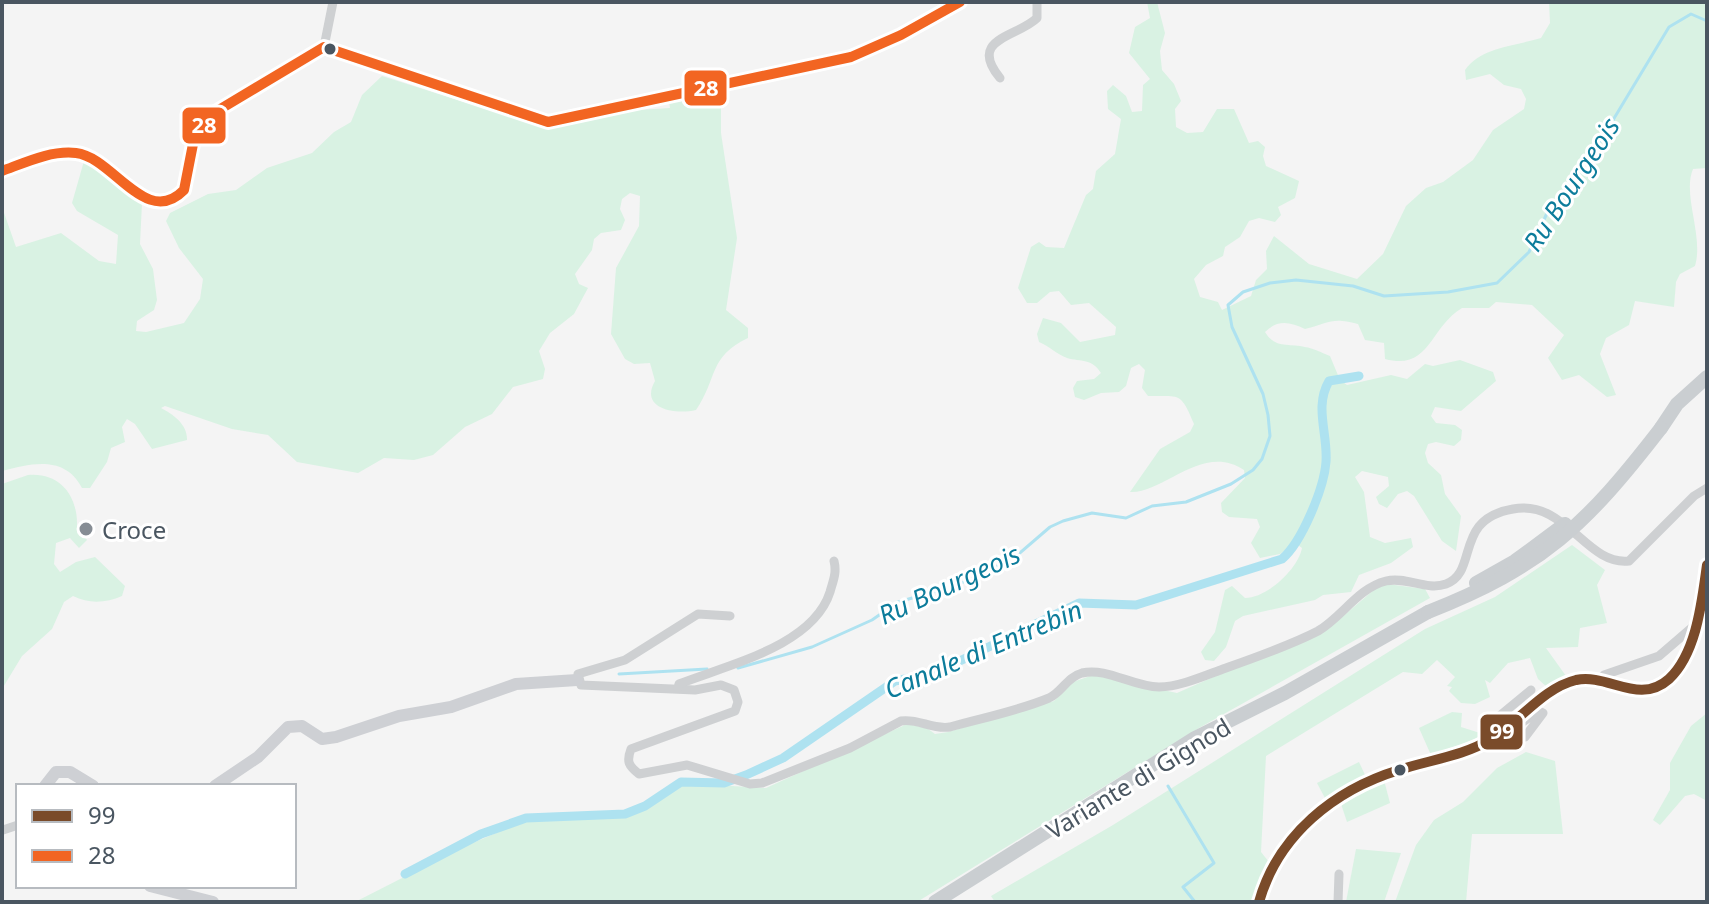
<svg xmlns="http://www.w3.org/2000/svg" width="1709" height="904" font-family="'Noto Sans',sans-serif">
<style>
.green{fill:#d9f2e3}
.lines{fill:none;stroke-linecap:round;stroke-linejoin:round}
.stream{stroke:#aee2f0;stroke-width:3}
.canal{stroke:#aee2f0;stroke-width:9}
.street{stroke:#ced0d2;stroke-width:9}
.secondary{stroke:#ced0d4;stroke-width:12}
.primary{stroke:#caced1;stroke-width:14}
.primary-bridge{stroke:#caced1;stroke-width:14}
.bus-1-casing{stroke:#fff;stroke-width:16}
.bus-2-casing{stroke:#fff;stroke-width:16}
.bus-1{stroke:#7a4b2a;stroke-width:10}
.bus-2{stroke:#f26522;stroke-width:10}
.bus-dot{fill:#4a5661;stroke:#fff;stroke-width:3}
.poi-dot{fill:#868d94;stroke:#fff;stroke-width:3}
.labels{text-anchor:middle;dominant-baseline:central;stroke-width:6;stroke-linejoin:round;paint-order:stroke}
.poi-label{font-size:24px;fill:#4a5661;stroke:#fff;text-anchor:start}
.street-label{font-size:24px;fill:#4a5661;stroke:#fff}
.water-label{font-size:26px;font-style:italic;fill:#0c7c9b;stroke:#fff}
.line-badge{stroke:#fff;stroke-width:3}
.badge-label{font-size:22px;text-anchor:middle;font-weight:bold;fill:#fff}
</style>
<rect width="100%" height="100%" fill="#f4f4f4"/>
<g class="green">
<path d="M1147,2H1157L1165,33L1160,51L1162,70L1174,84L1181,101L1175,109L1176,127L1187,133L1203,132L1217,109H1234L1249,143L1258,141L1265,147L1263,156L1266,166L1299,181L1295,198L1278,207L1281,215L1275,222L1259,218L1249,221L1240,237L1225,247L1223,256L1206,265L1194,279L1200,297L1218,302L1222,310L1251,296L1256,280L1267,269L1266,251L1274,236L1309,264L1357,279L1383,254L1406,206L1426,188L1443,182L1473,160L1493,130L1524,109L1526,99L1521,89L1504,85L1490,74L1466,80L1465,70C1481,47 1515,46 1541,38L1550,23L1549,2H1707V168L1693,169C1682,195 1704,236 1695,266L1680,274L1676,282L1674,307L1635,301L1629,325L1606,338L1600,354L1616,395L1607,397L1579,375L1562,380L1548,358L1564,335L1532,305L1496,302L1489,308H1462C1429,328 1430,371 1385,359L1384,343L1365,340L1358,324C1331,317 1330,323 1305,329C1290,322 1278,319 1265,332C1275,349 1289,343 1305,347C1313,348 1322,353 1330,356L1340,380L1347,385L1391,375L1407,379L1425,364L1433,366L1460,360L1493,372L1496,381L1461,411L1435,407L1431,416L1436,423L1455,425L1462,430L1461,440L1454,446L1436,442L1428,444L1425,453L1428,463L1441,475L1445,494L1461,516L1456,551L1442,541L1414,496L1407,491L1398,494L1387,508L1379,504L1376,497L1389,486L1388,477L1362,471L1355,477L1364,492L1370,537L1385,543L1411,538L1413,547L1391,563L1359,575L1351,592L1323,595L1315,600L1243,616L1235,621L1226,647L1214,661L1205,660L1201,652L1215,632L1225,590L1232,586L1245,598C1267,598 1298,569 1302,548L1295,543L1280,554L1260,558L1251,543L1260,527L1257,519L1229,517L1222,512L1221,503L1245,478L1244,470C1203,442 1163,494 1130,492L1160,449L1190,432L1194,424C1180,390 1179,397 1148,396L1142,388L1145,370L1139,364L1131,368L1126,386L1119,392L1101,393L1084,400L1075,397L1073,388L1077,381L1094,379L1101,373C1092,358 1081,362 1067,358C1058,355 1049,346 1039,342L1037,334L1043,318L1061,323L1080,342L1115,335L1116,327L1089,303L1071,305L1059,291L1050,292L1037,303H1027L1018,288L1031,247L1039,242L1046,247L1064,248L1086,195L1093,189L1096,171L1115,154L1121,119L1108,109L1107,91L1113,85L1126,96L1132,112L1142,111L1143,85L1150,79L1129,53L1135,27L1150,18Z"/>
<path d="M382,76L540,126L621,111L670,108L669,101L721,92V133L737,238L726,310L748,328V338C708,357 718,378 696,410C675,415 639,409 655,381L650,363L634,364L625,359L611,334L616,268L639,226L640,196L630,193L622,199L620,209L625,220L621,230L601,233L594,239L592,250L575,274L579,284L588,288L574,314L550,333L539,351L545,369L543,379L513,387L492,414L465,427L433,455L414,460L384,458L358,473L297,462L268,435L232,429L165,406L161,408C173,414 188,425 187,440L152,449L135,424L127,419L122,427L125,442L111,448L107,462L90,488H82C65,455 32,463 2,471V207L16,247L61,233L99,261L116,264L118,235L77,211L72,203L84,161L142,203L140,244L153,269L157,300L154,310L137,321L136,331L146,332L184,323L200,299L203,279L179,248L166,221L170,213L208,194L236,190L267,168L312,153L334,132L351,122L362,95Z"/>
<path d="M28,475C60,472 78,496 77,526L87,540L79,548L70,538L56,543L54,564L60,572L76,562L95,557L125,586L122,596C106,603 89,604 73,596L64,602L52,629L22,656L2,689V484Z"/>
<path d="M1572,545L1605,570L1597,585L1607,623L1580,628L1578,647L1546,648L1566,676L1549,689L1538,679L1530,658L1508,663L1490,683L1485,680L1490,697L1475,704L1461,703L1449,691L1452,687L1447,686L1455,677L1437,660L1422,674L1403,672L1266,756L1261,852L1269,862L1256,890L1255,902H995L991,896L1113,825L1425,629L1495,597Z"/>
<path d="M1387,584L1425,589L1430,598L1199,728L917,902H355L463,847L525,821L621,817L650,805L684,783L766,788L907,724L927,728L935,734L948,732L1054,701L1070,683L1093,675L1177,693L1334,624L1376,588Z"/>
<path d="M1452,712L1462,713L1461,727L1480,733L1481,737L1431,755L1419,728Z"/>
<path d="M1707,713V801L1694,794L1685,796L1660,825L1653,820L1670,790V763L1691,726Z"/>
<path d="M1526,752L1555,761L1563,834H1472L1466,902H1395L1416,845L1434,820L1463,802L1497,768Z"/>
<path d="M1359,762L1366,777L1326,800L1317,783Z"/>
<path d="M1384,780L1390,803L1347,822L1340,801Z"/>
<path d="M1356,849L1401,853L1384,902H1346Z"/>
</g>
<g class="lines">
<g class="stream">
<path d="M738,668L812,647L872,620L898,602L955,586L1014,558L1050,527L1063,521L1092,513L1126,518L1152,506L1186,502L1231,484L1253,470L1262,459L1270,436L1268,415L1263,394L1232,327L1228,305L1243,292L1270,283L1296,280L1353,286L1384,296L1448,292L1497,283L1529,252L1548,211L1595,150L1669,27L1691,14L1707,21"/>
<path d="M619,674L707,669"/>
<path d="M1168,786L1214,863L1183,887L1195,902"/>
</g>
<path class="canal" d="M405,874L481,834L526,818L625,814L645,806L681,782L724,783L746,775L783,758L895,681L935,673L1079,603L1136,605L1282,559C1302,542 1324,488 1326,462C1328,433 1314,407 1329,381L1359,376"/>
<g class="street">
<path d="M324,47L333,2"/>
<path d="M1000,78C967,38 1018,37 1037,18V2"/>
<path d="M730,616L698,614L625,660L578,674L581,685L695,690L721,685L734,690L738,702L735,711L631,749C626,762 629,766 639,774L687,765L750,784L762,783L850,748L901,721C918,718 932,730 950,727C982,718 1018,711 1049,698C1062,692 1067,677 1082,673C1107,667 1133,687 1159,687C1179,687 1204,676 1223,669C1254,658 1289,646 1318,631C1342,617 1358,588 1386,581C1406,576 1426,591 1446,584C1479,572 1453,519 1513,509C1566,499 1586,566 1629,561L1694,496L1707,488"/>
<path d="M1600,682L1604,675L1659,656L1695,625"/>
<path d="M678,688L679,684C727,665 813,646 830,592C833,581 837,573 834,561"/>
<path d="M1511,724L1518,725L1539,711L1543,713L1525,737"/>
<path d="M1489,740L1485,728L1531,690"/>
<path d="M3,830L18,825"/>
<path d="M1338,902L1339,874"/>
</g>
<g class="secondary">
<path d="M2,171C24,163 51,150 76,153C113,157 146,229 184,190L194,139L212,114L324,47L548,122L851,57L901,35L960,2"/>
<path d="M45,786L56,772H70L93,786"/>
<path d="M215,786L258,757L288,727L302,726L322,739L336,737L399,716L451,707L516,684L577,680"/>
<path d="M150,886L213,902"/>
<path d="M1259,902C1278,835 1334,790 1399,770C1429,760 1464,756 1491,739C1519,722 1543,688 1576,680C1608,673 1639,706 1669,679C1697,653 1702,600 1707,565"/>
</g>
<g class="primary">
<path d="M1661,428L1677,404L1707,377"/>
<path d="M935,902L1195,738L1285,693L1428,612"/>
</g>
<g class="primary-bridge">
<path d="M1476,583L1515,561L1565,524"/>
<path d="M1428,612C1543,567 1586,525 1661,428"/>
</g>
<g class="bus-1-casing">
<path id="bus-1" d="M1259,902C1278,835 1334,790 1399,770C1429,760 1464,756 1491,739C1519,722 1543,688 1576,680C1608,673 1639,706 1669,679C1697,653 1702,600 1707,565"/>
</g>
<g class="bus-2-casing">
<path id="bus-2" d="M2,171C24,163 51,150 76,153C113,157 146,229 184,190L194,139L212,114L324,47L548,122L851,57L901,35L960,2"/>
</g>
<use href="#bus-1" class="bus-1"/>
<use href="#bus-2" class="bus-2"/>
</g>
<g class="bus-dot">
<circle cx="330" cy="49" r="7"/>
<circle cx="1400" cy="770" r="7"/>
</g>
<circle class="poi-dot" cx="86" cy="529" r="8"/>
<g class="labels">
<g class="poi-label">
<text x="102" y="529">Croce</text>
</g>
<g class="street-label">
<text transform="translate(1138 778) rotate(-31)">Variante di Gignod</text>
</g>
<g class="water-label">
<text transform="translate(1571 184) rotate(-57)">Ru Bourgeois</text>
<text transform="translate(949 584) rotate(-25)">Ru Bourgeois</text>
<text transform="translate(983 649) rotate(-23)">Canale di Entrebin</text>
</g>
</g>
<g class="line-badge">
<rect x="683" y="69" width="45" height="38" rx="8" fill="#f26522"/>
<rect x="181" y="106" width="46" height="39" rx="8" fill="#f26522"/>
<rect x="1479" y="713" width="45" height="38" rx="8" fill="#7a4b2a"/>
</g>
<g class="badge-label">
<text x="706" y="96">28</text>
<text x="204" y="133">28</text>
<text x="1502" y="739">99</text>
</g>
<rect width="1709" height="904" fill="none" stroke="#4a5661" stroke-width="8"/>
<rect x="16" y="784" width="280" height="104" fill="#ffffff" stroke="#b7bbc0" stroke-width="2"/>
<rect x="32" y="810" width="40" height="12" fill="#7a4b2a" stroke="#b7bbc0" stroke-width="2"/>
<text x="88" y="824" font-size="24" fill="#4a5661">99</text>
<rect x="32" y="850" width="40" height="12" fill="#f26522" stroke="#b7bbc0" stroke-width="2"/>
<text x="88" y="864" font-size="24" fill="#4a5661">28</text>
</svg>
